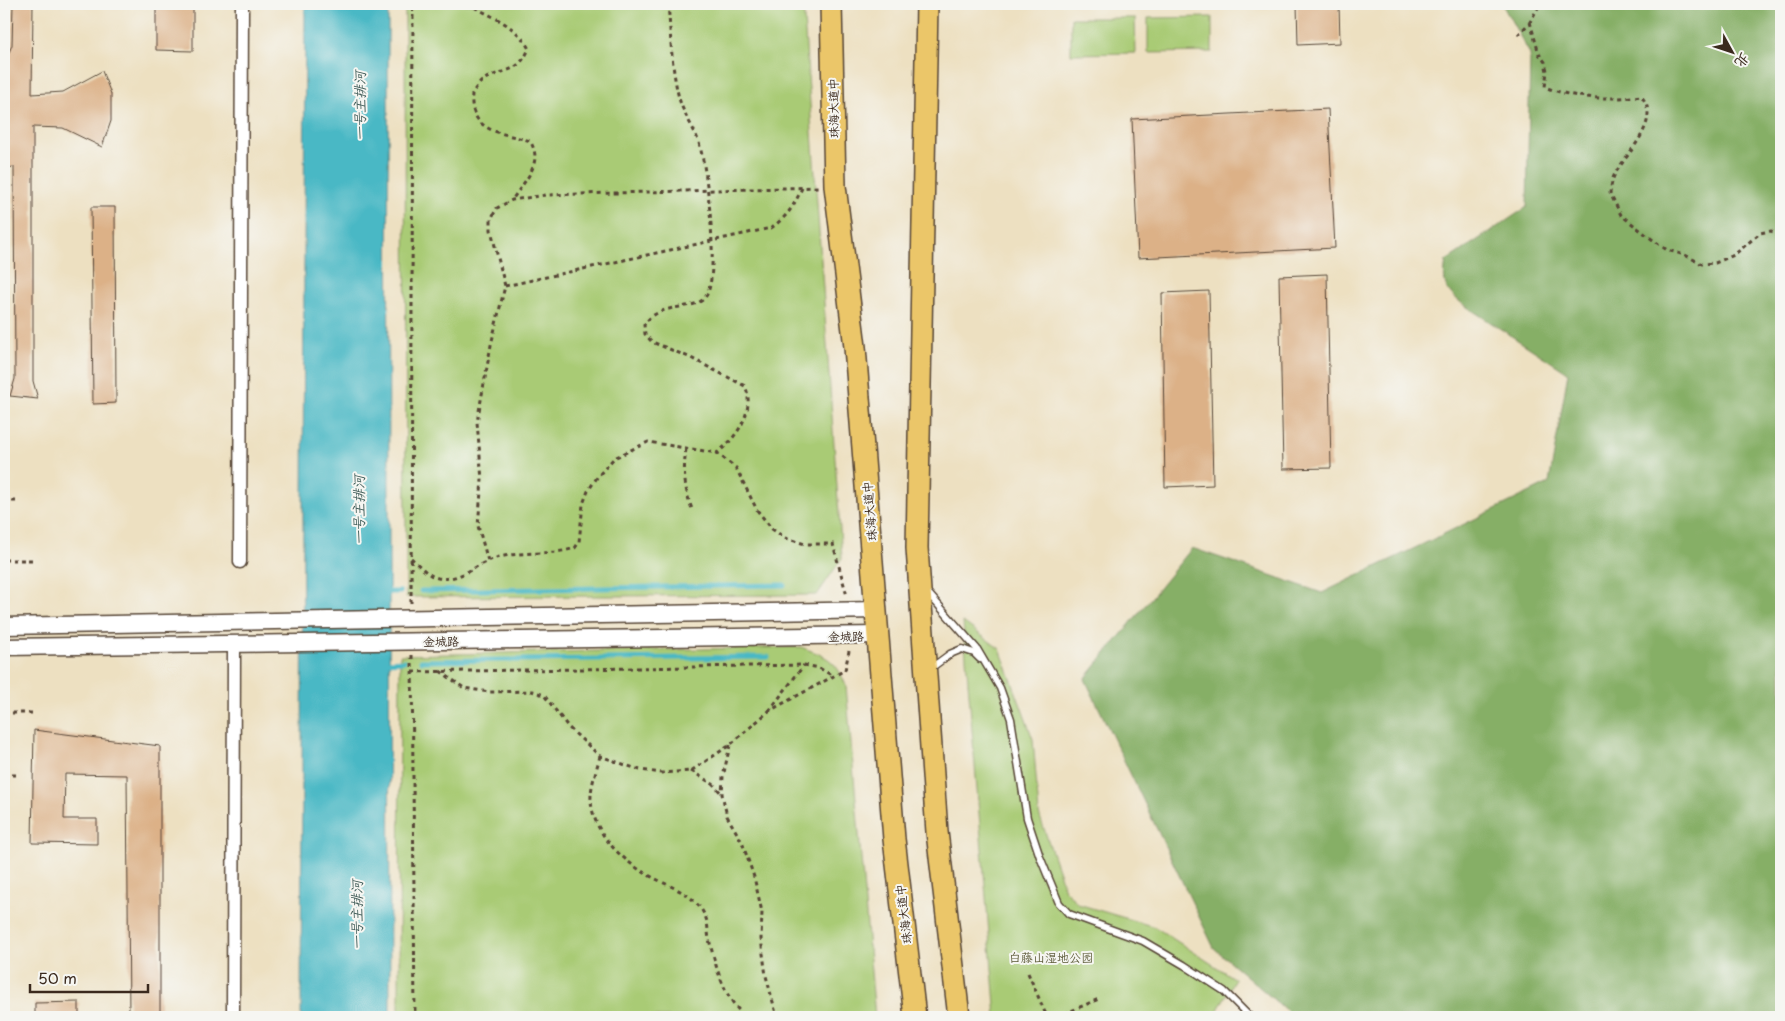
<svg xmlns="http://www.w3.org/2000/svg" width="1785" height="1021" font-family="'Playpen Sans','LXGW WenKai TC',sans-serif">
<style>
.green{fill:#a9cb74;stroke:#727a49}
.forest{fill:#86af66;stroke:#606c42}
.water{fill:#4ab8c5;stroke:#427172}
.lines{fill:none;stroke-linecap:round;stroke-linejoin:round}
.stream{stroke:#4ab8c5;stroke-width:5}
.building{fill:#dcb187}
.service-casing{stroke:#564536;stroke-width:9}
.minor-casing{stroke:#564536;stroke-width:15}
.tertiary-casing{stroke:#564536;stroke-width:19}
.trunk-casing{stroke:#564536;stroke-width:24}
.path{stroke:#564536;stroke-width:3;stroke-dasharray:4 4;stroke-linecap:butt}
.service{stroke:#fff;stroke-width:6}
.minor{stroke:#fff;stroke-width:12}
.tertiary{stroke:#fff;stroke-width:16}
.trunk{stroke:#ebc669;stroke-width:21}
.labels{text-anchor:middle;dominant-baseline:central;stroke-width:4;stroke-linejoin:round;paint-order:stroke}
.street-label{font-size:12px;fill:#3b2a1e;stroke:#f6f6f2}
.park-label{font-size:12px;fill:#5c5a38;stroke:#f6f6f2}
.water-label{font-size:14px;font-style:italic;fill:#405c58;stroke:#f6f6f2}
</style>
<rect width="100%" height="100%" fill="#f6f6f2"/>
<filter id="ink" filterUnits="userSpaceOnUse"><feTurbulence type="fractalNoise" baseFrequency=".02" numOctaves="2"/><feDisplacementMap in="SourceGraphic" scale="10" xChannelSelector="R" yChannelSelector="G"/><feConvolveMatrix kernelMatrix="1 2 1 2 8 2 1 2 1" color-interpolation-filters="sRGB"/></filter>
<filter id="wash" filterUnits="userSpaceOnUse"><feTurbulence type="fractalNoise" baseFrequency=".0096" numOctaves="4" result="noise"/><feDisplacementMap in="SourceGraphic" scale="20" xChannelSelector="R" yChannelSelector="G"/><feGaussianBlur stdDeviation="1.12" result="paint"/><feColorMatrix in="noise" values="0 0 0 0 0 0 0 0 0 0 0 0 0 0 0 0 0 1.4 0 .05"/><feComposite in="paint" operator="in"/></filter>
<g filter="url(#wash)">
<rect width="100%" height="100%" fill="#ede0c1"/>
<g class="green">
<path d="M405,4H803L842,558L817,595L406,597Z"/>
<path d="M1212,17V52L1148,53V18Z"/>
<path d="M1071,18H1135L1136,53L1071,54Z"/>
<path d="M963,622L1000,649L1033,739L1039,814L1065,890L1078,904L1155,927L1235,979L1214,1017H996Z"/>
<path d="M801,647C827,657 836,659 846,686L875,1017H399L400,655Z"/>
</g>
<path class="forest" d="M1502,4H1781V1017H1294L1214,948L1085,679L1192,548L1322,593L1549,483L1568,373L1464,305C1445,290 1442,285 1446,261L1527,207L1530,54Z"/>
<path class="water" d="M305,4H388L390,1017H301Z"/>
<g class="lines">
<g class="stream">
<path d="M421,591L784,585"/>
<path d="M383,592H400"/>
<path d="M421,661L768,657"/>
<path d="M385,662L404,661"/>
</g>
</g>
<g id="blocks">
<g class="building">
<path d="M13,4H33L32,94L63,92L102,71L111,94V121L102,147L63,128L33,127V381L38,399L10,396L15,379L14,167L5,168L9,151L4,139V95L7,80L4,65L12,45Z"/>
<path d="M156,4H193V51L156,50Z"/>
<path d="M1297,4H1339L1340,43L1298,45Z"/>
<path d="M1328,109L1335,248L1138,258L1132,119Z"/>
<path d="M91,207H115L116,403L93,404Z"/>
<path d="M1327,274L1331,468L1283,469L1279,276Z"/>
<path d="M1209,291L1213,485L1165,487L1162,293Z"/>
<path d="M34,730L160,746V1017H129L127,775L65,774L64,819H97V844L32,843Z"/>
<path d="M79,1002V1017H35V1003Z"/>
</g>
</g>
</g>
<g filter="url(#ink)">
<use href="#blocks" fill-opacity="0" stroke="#564536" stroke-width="1"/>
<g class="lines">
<g class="service-casing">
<g id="service">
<path d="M927,592L977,649L1000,688L1011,719L1027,818L1040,857L1059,903L1069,914L1143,941L1184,965L1224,991L1250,1017"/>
<path d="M931,668L950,654L962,649L974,653L980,659"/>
</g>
</g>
<g class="minor-casing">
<g id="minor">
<path d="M240,562L242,4"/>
<path d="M233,1017L234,644"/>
</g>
</g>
<g class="tertiary-casing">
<g id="tertiary">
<path d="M4,626L877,610"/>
<path d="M4,647L877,635"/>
</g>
</g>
<g class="trunk-casing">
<g id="trunk">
<path d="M831,4L835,186L855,347L894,839L915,1017"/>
<path d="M927,4L917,548L937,832L959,1017"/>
</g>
</g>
<g class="path">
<path d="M468,4C490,16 517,25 529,49C518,72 509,68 489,77C481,80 476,87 472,94C469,133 502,132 530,141C544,163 525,180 512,200"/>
<path d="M668,4C671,35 671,67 679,98C683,114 694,127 699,143C707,168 720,276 706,296C695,313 660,300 644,325L645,334L652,342L689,357L745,386C756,410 736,439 717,453"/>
<path d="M1530,22L1539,54L1545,62L1547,71L1545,87C1574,99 1611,100 1641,96C1663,121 1627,152 1615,174C1612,179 1611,187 1610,193L1621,215L1649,237L1667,250L1685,255L1702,264L1715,263L1734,255L1760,233L1771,231L1781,235"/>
<path d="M1518,35L1530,22L1540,4"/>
<path d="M505,286L771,228C787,217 794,206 802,188"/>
<path d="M686,449C683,471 684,488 692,509"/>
<path d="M4,501H20"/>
<path d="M411,558C419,565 428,576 438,578C459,581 471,568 488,561C515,549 547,557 575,548L579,542L583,504L588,491L598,476L614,458L648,442L717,453L736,468L757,510L772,529L785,538L805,544H833L847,596"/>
<path d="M4,560H32"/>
<path d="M488,561L478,526L482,480L477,422L491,345L505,286L491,230V219L497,208L512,200L546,195L819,187"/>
<path d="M411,603L413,4"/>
<path d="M412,655L415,1017"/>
<path d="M440,671L464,688L489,692L532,691L544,695L569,728L600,756L640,770L662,773L691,771L730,745L769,711L845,670L849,651"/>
<path d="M412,672L804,665L819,668L833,676"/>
<path d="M769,711L804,665"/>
<path d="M4,713H32"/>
<path d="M730,745L723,777L722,794L727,816L742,842L754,877L762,912L761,939L766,976L777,1017"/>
<path d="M600,756C597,768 592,782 591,794C589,833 626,865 658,880C676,889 696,896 705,916C709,924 707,934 710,943C716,968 725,1000 746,1017"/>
<path d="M691,771L713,784L722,794"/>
<path d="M4,775H20"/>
<path d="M1028,973L1047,1017"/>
<path d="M1057,1017L1101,998"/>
</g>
<use href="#service" class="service"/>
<use href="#minor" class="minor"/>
<use href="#tertiary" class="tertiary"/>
<use href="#trunk" class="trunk"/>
</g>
</g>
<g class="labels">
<g class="street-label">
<text transform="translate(833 108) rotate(-91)">珠海大道中</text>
<text transform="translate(869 511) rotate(-95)">珠海大道中</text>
<text transform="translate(846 636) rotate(-1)">金城路</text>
<text transform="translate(441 641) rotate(-1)">金城路</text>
<text transform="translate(903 914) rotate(-97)">珠海大道中</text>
</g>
<g class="park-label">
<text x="1051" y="957">白藤山湿地公园</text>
</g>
<g class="water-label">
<text transform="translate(359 106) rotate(-90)">一号主排河</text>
<text transform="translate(358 510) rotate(-90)">一号主排河</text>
<text transform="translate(356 915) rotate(-90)">一号主排河</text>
</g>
</g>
<rect width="1785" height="1021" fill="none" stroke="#f6f6f2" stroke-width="20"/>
<g transform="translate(1732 52) rotate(130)" stroke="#f6f6f2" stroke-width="4" paint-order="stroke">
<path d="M0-4L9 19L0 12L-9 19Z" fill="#3b2a1e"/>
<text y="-8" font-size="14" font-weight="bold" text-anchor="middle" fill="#3b2a1e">北</text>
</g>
<path d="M30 984v8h118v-8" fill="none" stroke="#3b2a1e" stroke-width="2.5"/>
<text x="38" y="984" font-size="15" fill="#3b2a1e" stroke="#f6f6f2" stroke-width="4" paint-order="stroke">50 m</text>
</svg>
